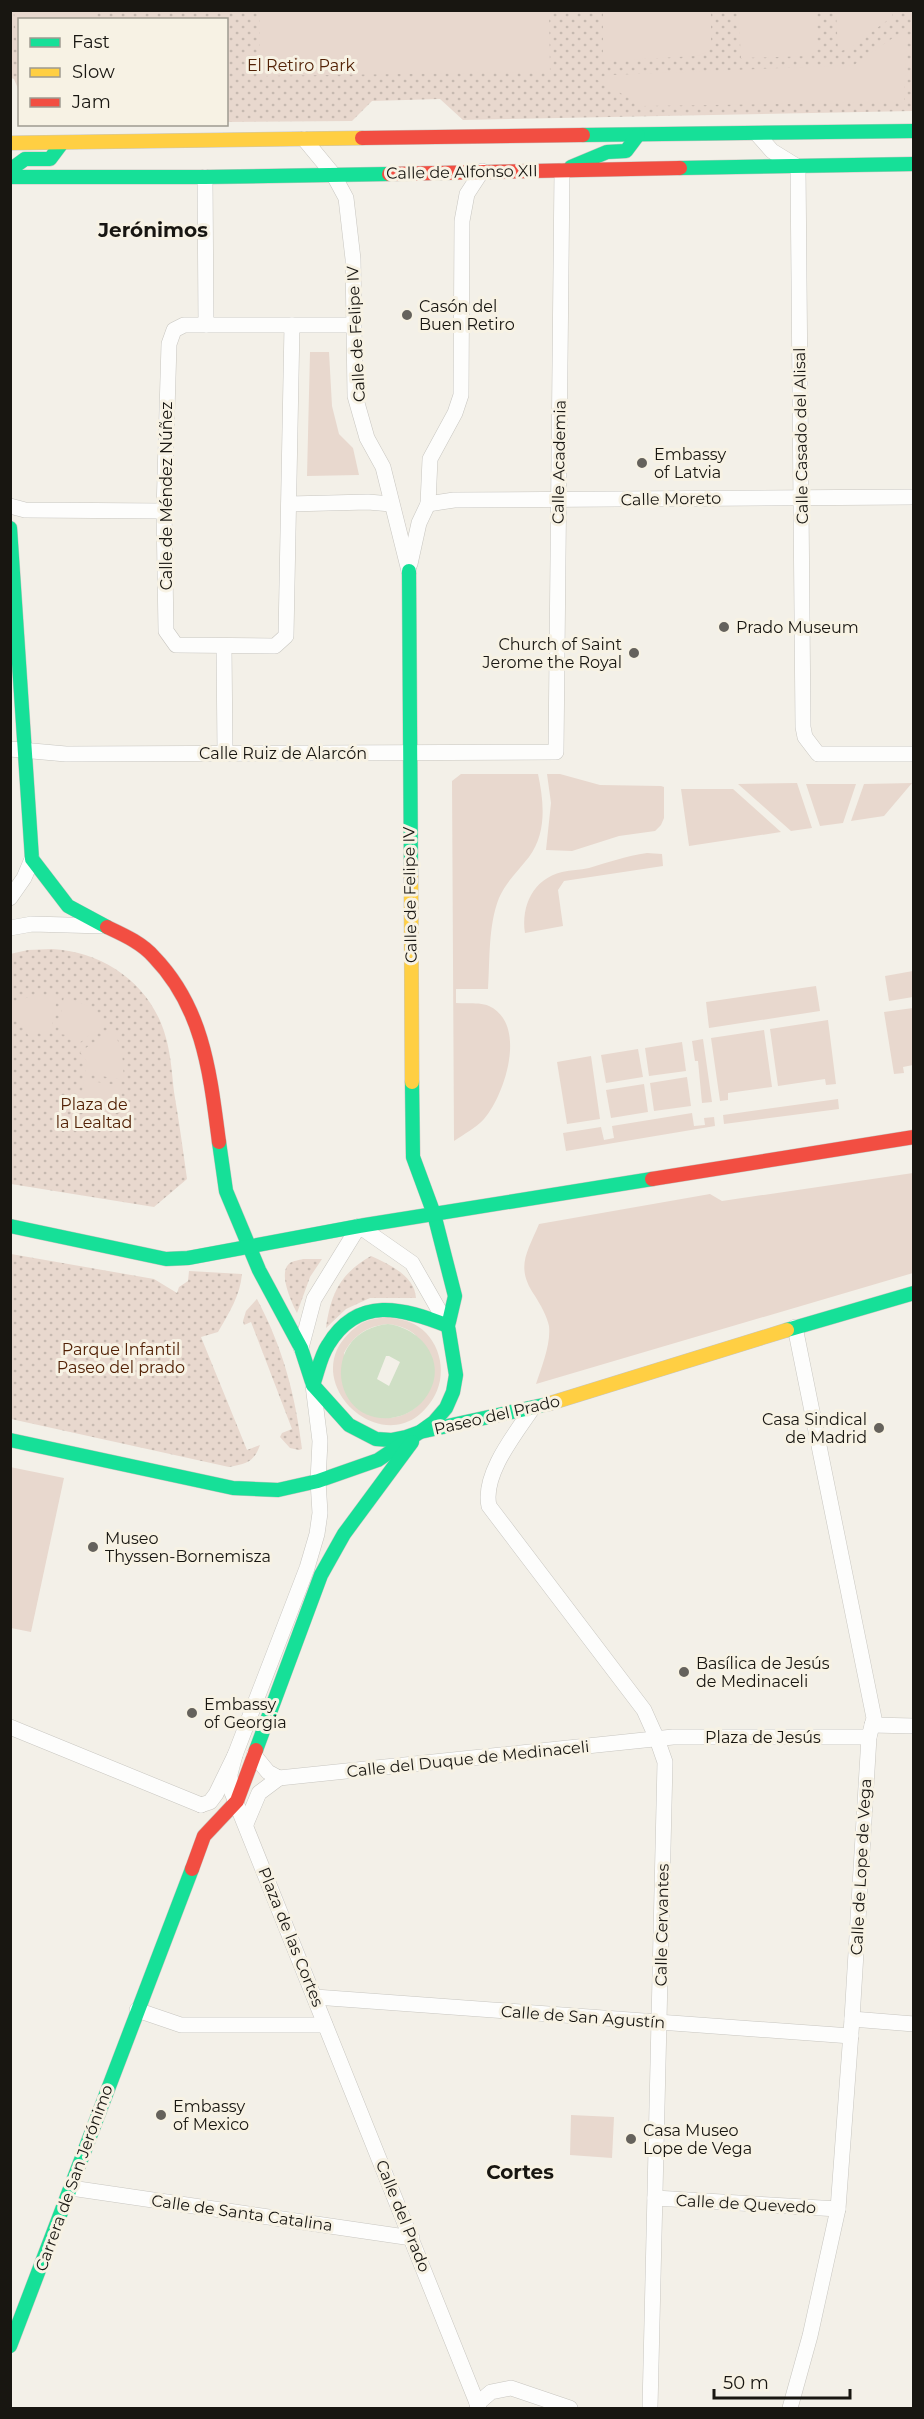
<svg xmlns="http://www.w3.org/2000/svg" width="924" height="2419" font-family="Montserrat,sans-serif">
<style>
.grass{fill:url(#grass-dots)}
.garden{fill:#e8d8ce;fill-rule:evenodd}
.water{fill:#cfdfc5;fill-rule:evenodd}
.lines{fill:none;stroke-linecap:round;stroke-linejoin:round}
.street-casing{stroke:#c8c6c0;stroke-width:16}
.fast-casing{stroke:#c8c6c0;stroke-width:15}
.slow-casing{stroke:#c8c6c0;stroke-width:15}
.jam-casing{stroke:#c8c6c0;stroke-width:15}
.street{stroke:#fdfdfc;stroke-width:15}
.fast{stroke:#16e098;stroke-width:14}
.slow{stroke:#ffcf43;stroke-width:14}
.jam{stroke:#f24e42;stroke-width:14}
.poi-dot{fill:#65625c;stroke:#f7f2e4;stroke-width:2}
.labels{text-anchor:middle;dominant-baseline:central;stroke-width:6;stroke-linejoin:round;paint-order:stroke}
.park-label{font-size:16px;fill:#522105;stroke:#f7f2e4}
.street-label{font-size:16px;fill:#181611;stroke:#f7f2e4}
.poi-label{font-size:16px;fill:#181611;stroke:#f7f2e4;text-anchor:start}
.quarter-label{font-size:20px;font-weight:bold;fill:#181611;stroke:#f7f2e4}
</style>
<defs>
<pattern id="grass-dots" width="8" height="8" patternUnits="userSpaceOnUse" patternTransform="scale(1.5)"><rect width="8" height="8" fill="#e8d8ce"/><path d="M2 2h.1M6 6h.1" fill="none" stroke="#c6b9b0" stroke-width="1.8" stroke-linecap="round"/></pattern>
</defs>
<rect width="100%" height="100%" fill="#f3f0e8"/>
<g class="grass">
<path d="M11,11H913V111L463,120L440,99L372,101L352,121L227,122L226,20H20L19,91L14,79L11,78Z"/>
<path d="M52,949C105,952 152,985 166,1038C171,1056 172,1074 174,1092C179,1121 183,1150 187,1179L154,1207L11,1184L10,954L28,950Z"/>
<path d="M11,1254L154,1279L177,1293L179,1287L188,1281L189,1271L242,1274C240,1296 229,1313 218,1332L201,1337L247,1450L260,1445C254,1462 247,1464 229,1467L11,1419Z"/>
<path d="M371,1256C389,1264 415,1276 416,1298H370L346,1309L326,1328C331,1293 340,1274 371,1256Z"/>
<path d="M303,1259H322L310,1277L297,1313C292,1303 277,1272 290,1263C293,1261 299,1260 303,1259Z"/>
<path d="M257,1299C283,1348 295,1394 302,1449L299,1450L290,1448L280,1437L282,1433L292,1429L251,1322L244,1325L243,1321L246,1311Z"/>
</g>
<g class="garden">
<path d="M14,11V10L95,11L90,19L20,20L19,45L16,40Z"/>
<path d="M260,11H549L550,72L260,76Z"/>
<path d="M603,11H711V46L707,52L697,56L603,61Z"/>
<path d="M738,11H815V52L810,56L741,58Z"/>
<path d="M836,11H892V17L850,48L838,52Z"/>
<path d="M907,28L904,102L643,106L594,78L612,75L854,65Z"/>
<path d="M310,352H329L332,406L339,434L353,448L359,475L307,476Z"/>
<path d="M461,774H538C544,802 547,833 529,857C518,871 506,882 499,898C488,926 490,960 488,989H456V1003C466,1004 480,1002 489,1006C528,1024 505,1095 484,1119C476,1128 464,1134 454,1141L452,781Z"/>
<path d="M547,774H560L600,785L661,786L664,787V818L661,825L655,831L619,836L572,851L546,850L551,803Z"/>
<path d="M797,783L812,828L791,831L738,784Z"/>
<path d="M912,783L884,816L851,821L864,784Z"/>
<path d="M806,784H856L843,823L820,826Z"/>
<path d="M681,789H733L781,832L689,846Z"/>
<path d="M647,853L662,854L663,866L564,881L558,890L563,926L525,933C521,906 533,879 562,872C571,870 580,870 589,868C609,862 626,856 647,853Z"/>
<path d="M913,971V997L889,1001L885,976Z"/>
<path d="M816,986L820,1011L709,1028L706,1002Z"/>
<path d="M39,995H57L51,1033L40,1032L31,1039L11,1012V1005L22,999Z"/>
<path d="M64,996L90,1007L108,1022L75,1046L68,1035L58,1034Z"/>
<path d="M913,1008V1065L903,1067L904,1073L894,1074L884,1012Z"/>
<path d="M828,1020L836,1084L826,1085L825,1079L778,1086L770,1029Z"/>
<path d="M113,1029L122,1051L124,1080L85,1073L87,1062L80,1052Z"/>
<path d="M764,1030L772,1087L728,1093V1100L720,1101L711,1038Z"/>
<path d="M703,1039L712,1102L702,1103L698,1061H695L692,1041Z"/>
<path d="M682,1042L686,1071L649,1076L645,1048Z"/>
<path d="M638,1049L643,1077L606,1083L601,1055Z"/>
<path d="M591,1056L600,1119L567,1124L557,1062Z"/>
<path d="M687,1077L691,1106L654,1111L650,1083Z"/>
<path d="M84,1080L123,1086L114,1109L96,1130L73,1099L82,1092Z"/>
<path d="M644,1084L648,1112L611,1118L606,1090Z"/>
<path d="M838,1099L839,1109L724,1124L723,1115Z"/>
<path d="M692,1113L694,1126L705,1125L704,1118L714,1117L715,1126L566,1151L563,1133L601,1127L604,1140L614,1138L612,1126Z"/>
<path d="M913,1173V1273L536,1384C542,1366 551,1344 549,1326C547,1316 540,1304 535,1296C515,1267 527,1253 539,1224L710,1194L722,1201Z"/>
<path d="M388,1317C396,1319 407,1320 414,1324C439,1337 448,1371 435,1395C391,1476 281,1374 362,1323C369,1319 380,1318 388,1317ZM388,1324C424,1329 423,1347 434,1377C423,1416 388,1430 355,1406L344,1353C354,1335 367,1326 388,1324Z"/>
<path d="M10,1467L64,1478L31,1632L11,1628Z"/>
<path d="M571,2115L614,2117L612,2158L570,2155Z"/>
</g>
<path class="water" d="M388,1324C426,1329 451,1369 423,1401C414,1411 404,1416 391,1418C330,1424 320,1331 388,1324ZM386,1356H389L400,1362L389,1386L377,1379Z"/>
<g class="lines">
<g class="street-casing">
<g id="street">
<path d="M757,134L772,151L798,167L803,727L805,737L818,754H914"/>
<path d="M304,139L333,174L346,198L353,259L355,396L367,438L383,467L409,571"/>
<path d="M205,177L206,325"/>
<path d="M184,325H292L286,636L275,646L176,645L166,631L164,511L169,344L174,330Z"/>
<path d="M292,325H353"/>
<path d="M289,504L368,502L391,504"/>
<path d="M428,504L454,500L914,497"/>
<path d="M10,506L25,510L164,511"/>
<path d="M410,564L419,523L428,504L430,459L455,413L461,395L462,221L467,194L482,171"/>
<path d="M224,646L225,753"/>
<path d="M10,749L66,754L556,752L562,171"/>
<path d="M10,898L24,878L32,859"/>
<path d="M10,928L32,924L103,926"/>
<path d="M301,1348L314,1299L359,1226L412,1263L448,1326"/>
<path d="M532,1409C515,1434 482,1475 489,1506L644,1710L657,1739L665,1762L650,2408"/>
<path d="M872,1725L914,1726"/>
<path d="M10,1727L201,1805"/>
<path d="M235,1755L230,1774L231,1790L479,2408"/>
<path d="M254,1755L268,1772L279,1778L673,1737H869"/>
<path d="M201,1805L210,1802L216,1794L235,1755L307,1568L317,1534L320,1513L318,1481L320,1441L313,1385"/>
<path d="M246,1824L259,1793L279,1778"/>
<path d="M315,1997L851,2036"/>
<path d="M137,2010L181,2025H325"/>
<path d="M852,2019L914,2024"/>
<path d="M71,2188L412,2238"/>
<path d="M655,2198L838,2209"/>
<path d="M477,2404L491,2392L511,2388L570,2408"/>
<path d="M790,2408L810,2336L838,2209L852,2019L869,1737L874,1718L795,1327"/>
</g>
</g>
<g class="fast-casing">
<g id="fast">
<path d="M583,135L914,131"/>
<path d="M571,167L607,152L626,151L638,135"/>
<path d="M680,168L914,164"/>
<path d="M10,170L25,159H50L62,143"/>
<path d="M10,177H205L389,174"/>
<path d="M10,528L32,859L68,906L107,927"/>
<path d="M409,571L411,876"/>
<path d="M219,1142L226,1191L259,1270L301,1348L313,1385L349,1425L376,1439L391,1440L406,1437L420,1432L434,1422L446,1408L453,1392L456,1375L448,1326L455,1296L434,1214L413,1157L412,1082"/>
<path d="M10,1226L166,1259L188,1258L359,1226L652,1179"/>
<path d="M787,1330L914,1293"/>
<path d="M313,1385C318,1372 320,1357 328,1345C358,1295 403,1308 448,1326"/>
<path d="M10,1440L233,1488L278,1490L318,1481L378,1460L420,1432L548,1404"/>
<path d="M256,1750L321,1575L344,1534L412,1442"/>
<path d="M10,2346L192,1869"/>
</g>
</g>
<g class="slow-casing">
<g id="slow">
<path d="M10,143L362,138"/>
<path d="M411,876L412,1082"/>
<path d="M548,1404L787,1330"/>
</g>
</g>
<g class="jam-casing">
<g id="jam">
<path d="M362,138L583,135"/>
<path d="M389,174L680,168"/>
<path d="M107,927C124,935 142,943 154,957C204,1009 210,1074 219,1142"/>
<path d="M652,1179L914,1137"/>
<path d="M192,1869L204,1836L237,1801L256,1750"/>
</g>
</g>
<use href="#street" class="street"/>
<use href="#fast" class="fast"/>
<use href="#slow" class="slow"/>
<use href="#jam" class="jam"/>
</g>
<g class="poi-dot">
<circle cx="407" cy="315" r="6"/>
<circle cx="642" cy="463" r="6"/>
<circle cx="724" cy="627" r="6"/>
<circle cx="634" cy="653" r="6"/>
<circle cx="879" cy="1428" r="6"/>
<circle cx="93" cy="1547" r="6"/>
<circle cx="684" cy="1672" r="6"/>
<circle cx="192" cy="1713" r="6"/>
<circle cx="161" cy="2115" r="6"/>
<circle cx="631" cy="2139" r="6"/>
</g>
<g class="labels">
<g class="park-label">
<text x="301" y="65">El Retiro Park</text>
<text x="94" y="1104">Plaza de<tspan x="94" dy="18">la Lealtad</tspan></text>
<text x="121" y="1349">Parque Infantil<tspan x="121" dy="18">Paseo del prado</tspan></text>
</g>
<g class="street-label">
<text transform="translate(462 172) rotate(-1)">Calle de Alfonso XII</text>
<text transform="translate(356 334) rotate(-93)">Calle de Felipe IV</text>
<text transform="translate(801 436) rotate(-91)">Calle Casado del Alisal</text>
<text transform="translate(559 462) rotate(-89)">Calle Academia</text>
<text transform="translate(166 496) rotate(-90)">Calle de Méndez Núñez</text>
<text transform="translate(671 499) rotate(-1)">Calle Moreto</text>
<text x="283" y="753">Calle Ruiz de Alarcón</text>
<text transform="translate(410 895) rotate(-91)">Calle de Felipe IV</text>
<text transform="translate(497 1415) rotate(-13)">Paseo del Prado</text>
<text x="763" y="1737">Plaza de Jesús</text>
<text transform="translate(468 1759) rotate(-6)">Calle del Duque de Medinaceli</text>
<text transform="translate(861 1867) rotate(-87)">Calle de Lope de Vega</text>
<text transform="translate(662 1925) rotate(-89)">Calle Cervantes</text>
<text transform="translate(291 1937) rotate(68)">Plaza de las Cortes</text>
<text transform="translate(583 2017) rotate(4)">Calle de San Agustín</text>
<text transform="translate(74 2178) rotate(-70)">Carrera de San Jerónimo</text>
<text transform="translate(746 2204) rotate(3)">Calle de Quevedo</text>
<text transform="translate(242 2213) rotate(8)">Calle de Santa Catalina</text>
<text transform="translate(403 2216) rotate(68)">Calle del Prado</text>
</g>
<g class="poi-label">
<text x="419" y="306">Casón del<tspan x="419" dy="18">Buen Retiro</tspan></text>
<text x="654" y="454">Embassy<tspan x="654" dy="18">of Latvia</tspan></text>
<text x="736" y="627">Prado Museum</text>
<text x="622" y="644" text-anchor="end">Church of Saint<tspan x="622" dy="18">Jerome the Royal</tspan></text>
<text x="867" y="1419" text-anchor="end">Casa Sindical<tspan x="867" dy="18">de Madrid</tspan></text>
<text x="105" y="1538">Museo<tspan x="105" dy="18">Thyssen-Bornemisza</tspan></text>
<text x="696" y="1663">Basílica de Jesús<tspan x="696" dy="18">de Medinaceli</tspan></text>
<text x="204" y="1704">Embassy<tspan x="204" dy="18">of Georgia</tspan></text>
<text x="173" y="2106">Embassy<tspan x="173" dy="18">of Mexico</tspan></text>
<text x="643" y="2130">Casa Museo<tspan x="643" dy="18">Lope de Vega</tspan></text>
</g>
<g class="quarter-label">
<text x="153" y="230">Jerónimos</text>
<text x="520" y="2172">Cortes</text>
</g>
</g>
<rect width="924" height="2419" fill="none" stroke="#181611" stroke-width="24"/>
<rect x="18" y="18" width="210" height="108" fill="#f7f2e4" stroke="#9e9a90" stroke-width="1.5"/>
<rect x="30" y="38" width="30" height="9" fill="#16e098" stroke="#9e9a90" stroke-width="1.5"/>
<text x="72" y="48" font-size="18" fill="#181611">Fast</text>
<rect x="30" y="68" width="30" height="9" fill="#ffcf43" stroke="#9e9a90" stroke-width="1.5"/>
<text x="72" y="78" font-size="18" fill="#181611">Slow</text>
<rect x="30" y="98" width="30" height="9" fill="#f24e42" stroke="#9e9a90" stroke-width="1.5"/>
<text x="72" y="108" font-size="18" fill="#181611">Jam</text>
<path d="M714 2389v9h136v-9" fill="none" stroke="#181611" stroke-width="3"/>
<text x="723" y="2389" font-size="18" fill="#181611" stroke="#f7f2e4" stroke-width="4.5" paint-order="stroke">50 m</text>
</svg>
